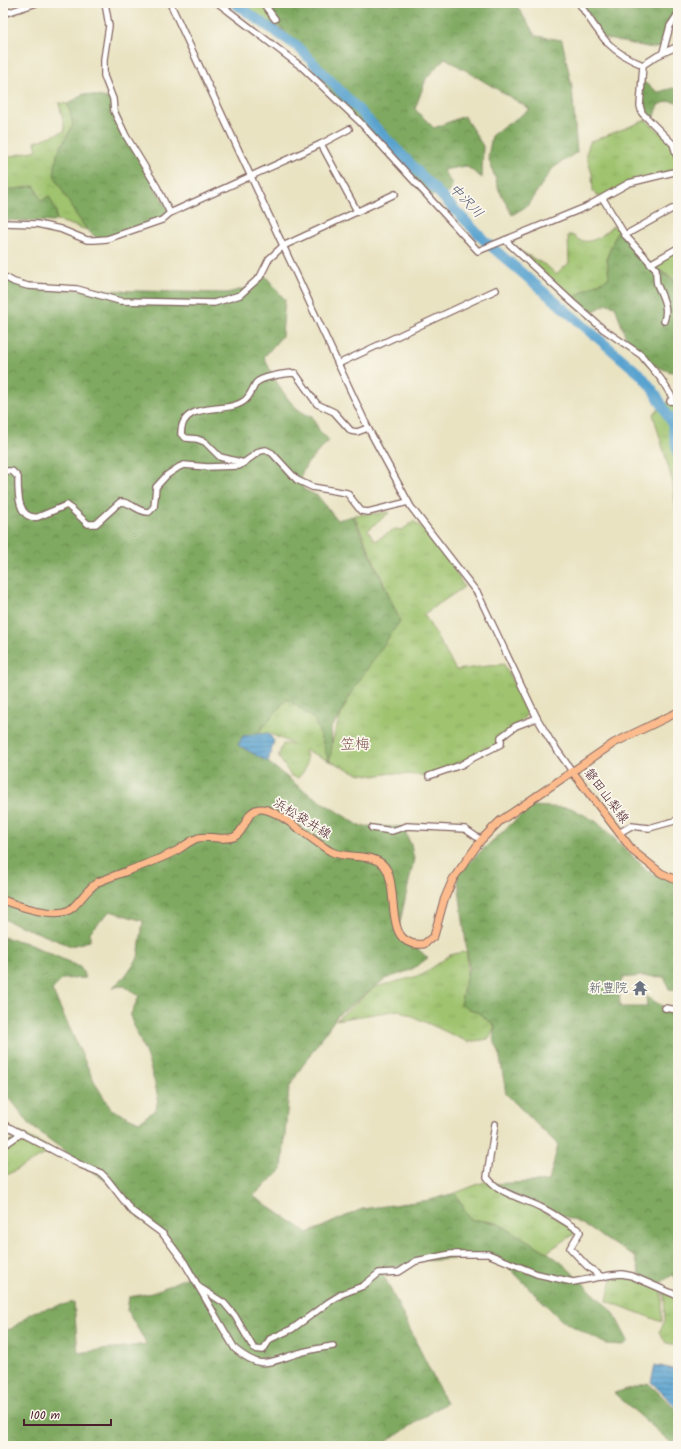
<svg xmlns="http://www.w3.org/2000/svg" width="681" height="1449" font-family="Kalam,'Klee One',sans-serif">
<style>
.grass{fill:url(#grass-tufts);stroke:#74714c}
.forest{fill:url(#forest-crowns);stroke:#646446}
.water{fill:url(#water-rules);stroke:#51607d}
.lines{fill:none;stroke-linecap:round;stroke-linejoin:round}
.river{stroke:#58a2cf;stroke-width:10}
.minor-casing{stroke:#826460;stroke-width:8}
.major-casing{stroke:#826460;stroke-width:9}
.minor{stroke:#fff;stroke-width:5.5}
.major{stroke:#fbbb8d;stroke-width:7}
.labels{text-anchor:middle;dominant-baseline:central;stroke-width:3.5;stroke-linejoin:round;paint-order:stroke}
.street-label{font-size:13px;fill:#4a1f2b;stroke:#fbf7ec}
.worship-label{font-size:13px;fill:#5b616d;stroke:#fbf7ec;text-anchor:end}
.water-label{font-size:14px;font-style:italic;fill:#50536d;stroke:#fbf7ec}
.quarter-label{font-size:15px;fill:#7c504d;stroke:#fbf7ec}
</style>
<defs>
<pattern id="grass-tufts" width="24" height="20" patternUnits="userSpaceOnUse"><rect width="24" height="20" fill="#9fc36e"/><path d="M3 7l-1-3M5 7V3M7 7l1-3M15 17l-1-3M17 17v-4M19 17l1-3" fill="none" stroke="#8aa75f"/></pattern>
<pattern id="forest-crowns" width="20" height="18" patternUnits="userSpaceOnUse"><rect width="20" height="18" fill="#7fa961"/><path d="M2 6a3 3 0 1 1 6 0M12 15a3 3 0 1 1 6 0" fill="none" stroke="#6a8950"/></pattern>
<pattern id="water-rules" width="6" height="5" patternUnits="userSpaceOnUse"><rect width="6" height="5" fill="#58a2cf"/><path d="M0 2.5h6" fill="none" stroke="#4b83a8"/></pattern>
</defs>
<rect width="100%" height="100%" fill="#fbf7ec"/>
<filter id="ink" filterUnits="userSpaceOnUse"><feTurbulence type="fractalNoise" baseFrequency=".025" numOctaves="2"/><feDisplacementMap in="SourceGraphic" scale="8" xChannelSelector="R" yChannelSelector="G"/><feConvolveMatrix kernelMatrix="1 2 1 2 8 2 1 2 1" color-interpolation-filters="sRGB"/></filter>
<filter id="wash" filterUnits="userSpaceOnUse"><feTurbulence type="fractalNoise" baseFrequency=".012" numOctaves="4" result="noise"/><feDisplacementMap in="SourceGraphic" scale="16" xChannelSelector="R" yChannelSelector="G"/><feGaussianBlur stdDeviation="0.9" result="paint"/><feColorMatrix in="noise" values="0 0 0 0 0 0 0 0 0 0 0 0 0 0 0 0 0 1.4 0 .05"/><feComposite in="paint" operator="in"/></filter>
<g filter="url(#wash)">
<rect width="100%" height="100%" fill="#e9e3c2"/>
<g class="grass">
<path d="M242,3H263L284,31L261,17Z"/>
<path d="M59,103L68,104L73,125L57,154L55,175L73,210L87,230L56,220V211L48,196L41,202L35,186L3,191V158L37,150L35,142L65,131Z"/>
<path d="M646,120C666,138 678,142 678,171L638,180L603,199L593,192L592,174L586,154L590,142Z"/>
<path d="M613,226L619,227L607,257L609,278L583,291L573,299L522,252L547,266L556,274L569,263L568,235C574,234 577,240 582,241C595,243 604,234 613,226Z"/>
<path d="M678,249V282L650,264Z"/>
<path d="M678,394V526L673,483L653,414Z"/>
<path d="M390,512L368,530L375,541L395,529L402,530L414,521L444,551L464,587L424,614L456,670L504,664L528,713L501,744L429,776L391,773L375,776L357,773L305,750C309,761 307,769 298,778L291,776L278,756L283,744H293L268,733L256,735L287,699L315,720L329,761C335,705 369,666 400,621L354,515Z"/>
<path d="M467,951V974L460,1005L477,1012L495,1026L489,1039L468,1042L399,1010L336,1020L375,987L422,975L450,955Z"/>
<path d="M22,1133L53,1150L3,1177V1145Z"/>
<path d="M489,1180L579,1231L547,1252L497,1223L470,1219L455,1193Z"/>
<path d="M622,1274L662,1290V1322L607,1301L612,1278Z"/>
<path d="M664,1291L678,1296V1345L666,1343L659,1332L665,1321Z"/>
</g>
<g class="forest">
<path d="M263,3H515L536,36L562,40L572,87L577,152L553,168L527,206L512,215L499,190L488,157L492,135L530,109L445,58L426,79L415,109L434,128L464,116L483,146L482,178L466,166L443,170L452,184L450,192L426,197L337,100Z"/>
<path d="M582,3H678V14L674,17L665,46L652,48L603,38Z"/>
<path d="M642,81L658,92L673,88L678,90V102L670,101L658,105L655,117L651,119L643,116Z"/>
<path d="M84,94L113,99L123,129L170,213L158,222L99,240L87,230L73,210L54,175L57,154L73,125L68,104Z"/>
<path d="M35,186L41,201L49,196L56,211V220L53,222L3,220V191Z"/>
<path d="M619,227L650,264L678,284V371L671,372L647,363L634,343L626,338L615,306L607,304L590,313L573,299L583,291L609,278L607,257Z"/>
<path d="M263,273L285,300L282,336L264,357C273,376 290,412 312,416L319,430L329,440L307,464L301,475L303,489L318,496L337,520L353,516L400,621L351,693L339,718L331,727L332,747L329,762L315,720L287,699L256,735L243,736L238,745L268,762L303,790L360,826L403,827L411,845L414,859L398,931L428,958L411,970L385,979L337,1016L299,1071L289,1088L282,1170L253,1196L308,1233L362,1209L430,1200L455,1193L470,1219L497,1223L547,1252L562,1263L613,1312L628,1341L624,1345L606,1344L561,1320L498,1257L416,1261L382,1272L446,1403L380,1446H3V1330L11,1329L33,1312L74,1302L78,1353L147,1344L127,1311L129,1297L152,1293L192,1275L161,1233L137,1216L114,1187L31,1126L12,1101L3,1096V937L27,943L80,967L86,978L63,979L52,990L95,1083L111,1109L139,1122L156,1109L158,1098L155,1084L147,1057L130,1016L139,996L124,986L113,987L125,976L138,958L143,921L110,911L90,932V941L71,946L3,919V277L14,282L60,289L227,293L251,287Z"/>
<path d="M531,806L571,808L597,822L649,872L678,882V990L669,989L664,977L642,976L623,978L619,986L620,1007H647L646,996L665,1008L678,1010V1282L672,1275L659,1284L640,1276L635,1256L613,1244L584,1225L492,1184L549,1181L558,1145L506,1094L499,1052L493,1038L495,1026L477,1012L460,1005L469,967L457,873Z"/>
<path d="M648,1383L678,1411V1446H675L614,1393Z"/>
</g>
<g class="water">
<path d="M268,733L274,741L268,762L238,745L243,736Z"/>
<path d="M655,1365L678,1370V1409L651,1382Z"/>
</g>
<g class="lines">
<g class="river">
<path d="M234,3L299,48L486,242L642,376L656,394L672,423L678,456"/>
<path d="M672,423L678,414"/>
</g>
</g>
</g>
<g filter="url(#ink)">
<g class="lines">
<g class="minor-casing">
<g id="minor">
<path d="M105,3L109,26L104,59V76L113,99L114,111L126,136L157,187L170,213"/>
<path d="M170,3L368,428L411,507L478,594L537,718L550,740L572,771"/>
<path d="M218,3L303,68L359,121L478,251L586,207L629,183L678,171"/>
<path d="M263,3L275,19"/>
<path d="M579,3C600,34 607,51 643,65"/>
<path d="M3,14L37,3"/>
<path d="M678,46L657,56L643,65L640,106L642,113L673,144L678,160"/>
<path d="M663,52L670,26L678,14"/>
<path d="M321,144L357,211"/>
<path d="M603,199L625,235L672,209L678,207"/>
<path d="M3,223L37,224L60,229L87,240H95L107,239L162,220L170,213L321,144L349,129"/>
<path d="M625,235L656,269C656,274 656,280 657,284C662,297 669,307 664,321"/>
<path d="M505,240L573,303L603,329L641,355L661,379L672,397"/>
<path d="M650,264L678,248"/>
<path d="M3,276L14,282L28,286L77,289L120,301L214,303L240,295L260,277L269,259L283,246L395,194"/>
<path d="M338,364L496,290"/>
<path d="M670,401L678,402"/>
<path d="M244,463L220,457L205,442L197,439L186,438L181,434C181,399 226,415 244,401C250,397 252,389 256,383C261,377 286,373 295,373L317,404L334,412L351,431L357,432L368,428"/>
<path d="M3,471H12L18,477C18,492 17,520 38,517L67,505L88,524H96L120,502C131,501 138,513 149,512L154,507L156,487L167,475L179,467L184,465L207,467L239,466L260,451L266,450L272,453L297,480L312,487L347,493L361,511L368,512L408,502"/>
<path d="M429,776L461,765L473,758L501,744V737L516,726L537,718"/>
<path d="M372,828L392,831L407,826L465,829L481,840"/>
<path d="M619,833L631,826L649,828L678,820"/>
<path d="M665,1008L678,1010"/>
<path d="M3,1124L81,1165L101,1173L107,1179L132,1211L163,1234L184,1262L235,1349C261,1370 267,1363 296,1354C308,1350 320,1348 333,1346"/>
<path d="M495,1124L487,1177C499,1194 522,1198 540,1207C553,1213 565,1222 577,1229L580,1232L570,1248L587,1266L602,1277"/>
<path d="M3,1146L22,1133"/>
<path d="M199,1287L224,1303L235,1316L254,1349L263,1350L270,1339L292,1329L329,1302L342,1294L363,1286L379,1273L399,1272L416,1261L451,1254H488L537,1274L573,1282L611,1275L622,1274L632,1276L678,1296"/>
</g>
</g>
<g class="major-casing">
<g id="major">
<path d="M572,771L633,851L661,873L678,881"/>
<path d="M3,900C18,906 59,920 72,908C82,899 86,890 98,882C123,872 150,864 174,852C182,848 189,841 198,838C209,835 223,841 234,837C247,831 245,808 262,809C280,810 314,843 332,852C348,860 377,851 387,870C399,894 383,949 424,944L434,936L444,900L453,879L481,840L500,821L614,743L678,712"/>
</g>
</g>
<use href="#minor" class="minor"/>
<use href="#major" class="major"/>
</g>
</g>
<defs>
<g id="temple-bare" transform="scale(1.2)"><path d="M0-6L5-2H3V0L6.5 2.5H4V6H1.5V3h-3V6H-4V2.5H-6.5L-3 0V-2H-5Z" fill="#6b7280" stroke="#fbf7ec" stroke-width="2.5" paint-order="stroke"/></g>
</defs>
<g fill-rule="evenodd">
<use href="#temple-bare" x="640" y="988"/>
</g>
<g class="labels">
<g class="street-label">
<text transform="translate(606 796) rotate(53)">磐田山梨線</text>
<text transform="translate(302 819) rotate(32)">浜松袋井線</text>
</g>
<g class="worship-label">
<text x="628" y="988">新豊院</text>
</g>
<g class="water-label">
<text transform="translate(466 201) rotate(46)">中沢川</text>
</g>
<g class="quarter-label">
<text x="355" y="745">笠梅</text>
</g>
</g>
<rect width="681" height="1449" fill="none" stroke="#fbf7ec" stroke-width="16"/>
<path d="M24 1419v6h87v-6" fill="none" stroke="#4a1f2b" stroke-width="2"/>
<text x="30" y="1419" font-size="12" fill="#4a1f2b" stroke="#fbf7ec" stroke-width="3" paint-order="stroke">100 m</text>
</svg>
